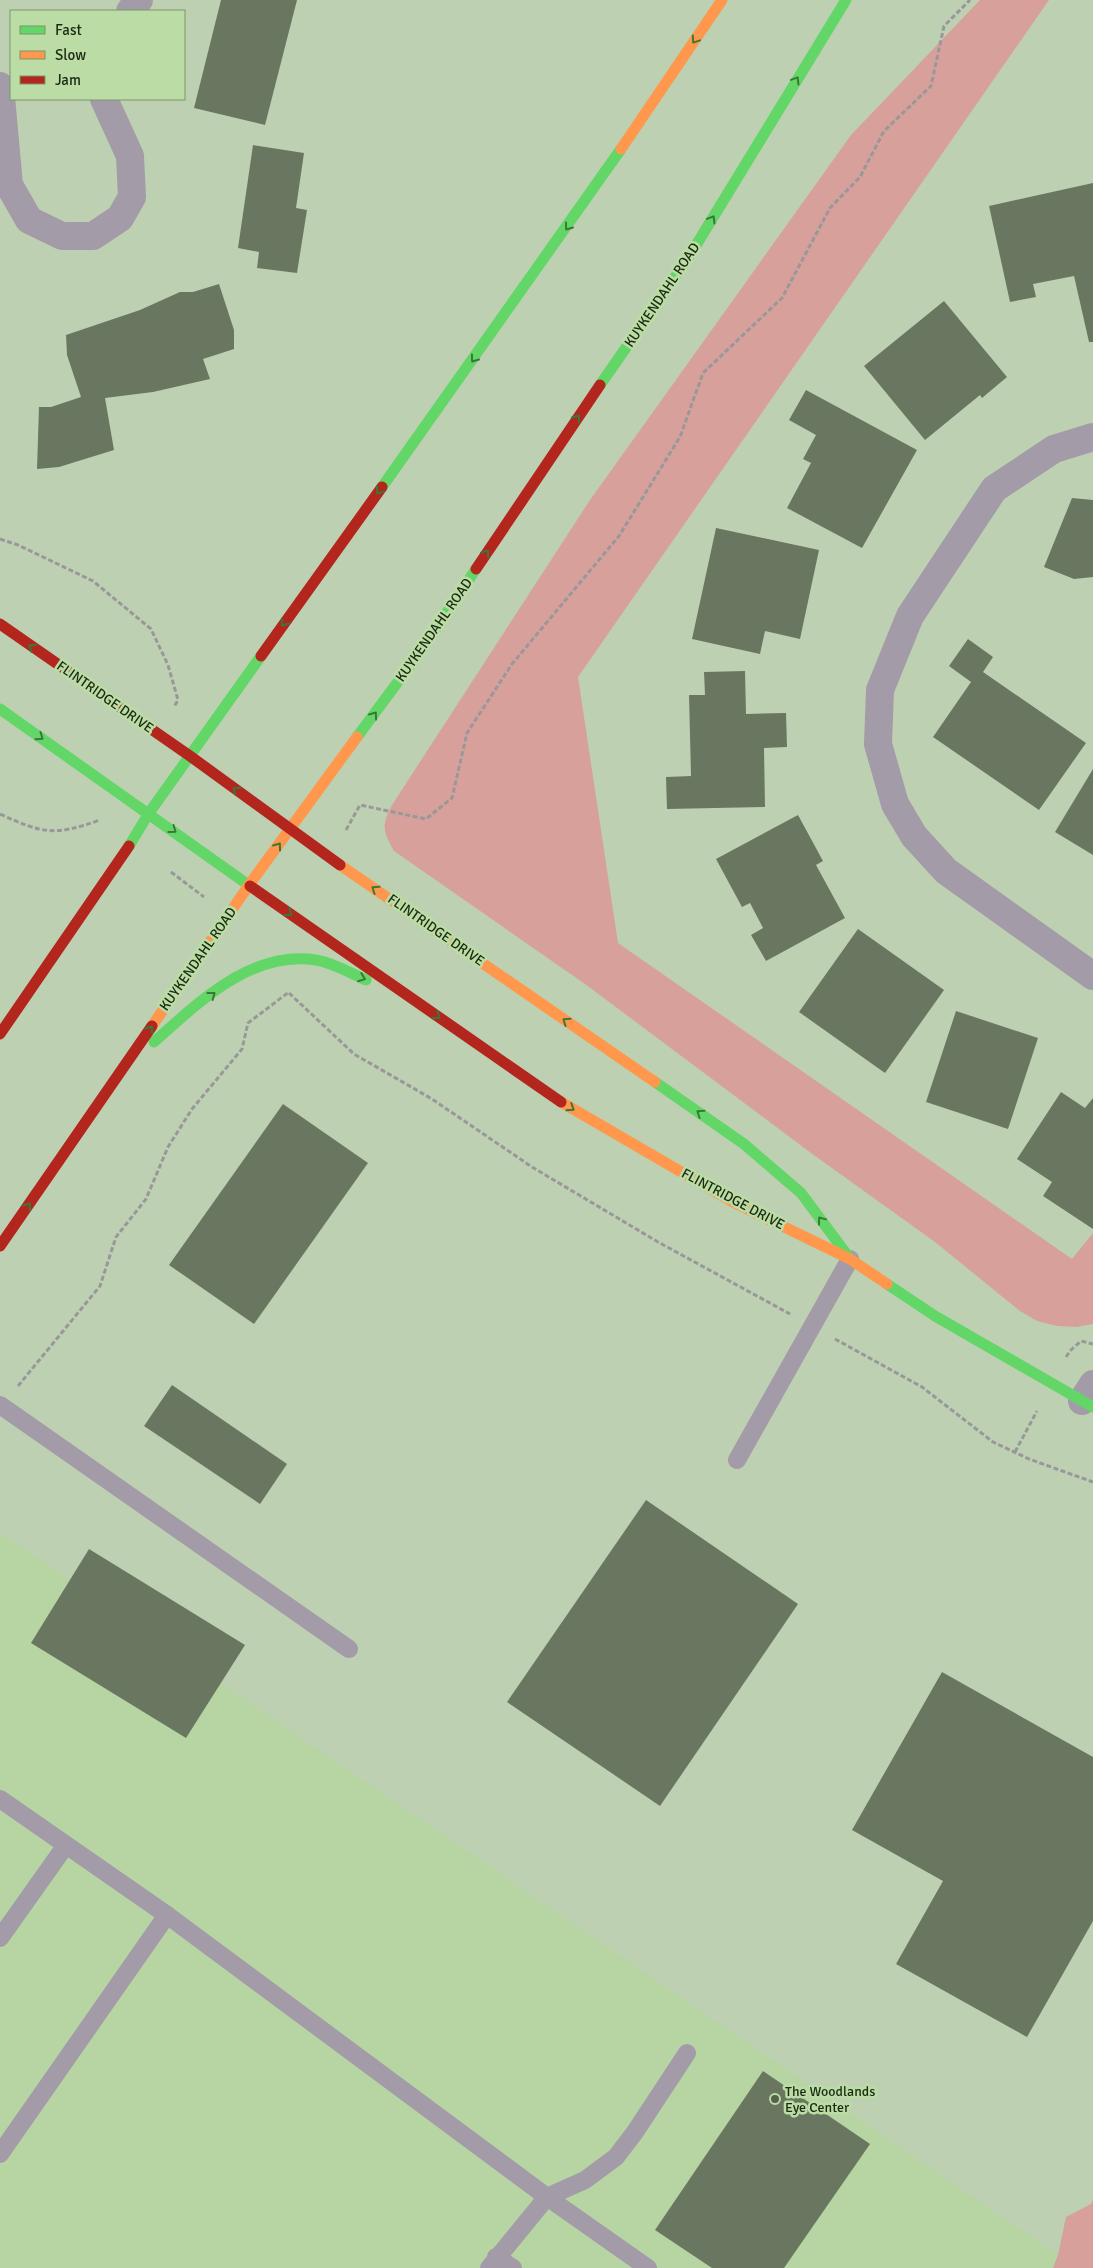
<svg xmlns="http://www.w3.org/2000/svg" width="1093" height="2268" font-family="Signika,sans-serif">
<style>
.built{fill:#b7d4a3}
.forest{fill:#d7a09b}
.building{fill:#6a7760}
.lines{fill:none;stroke-linecap:round;stroke-linejoin:round}
.path{stroke:#999898;stroke-width:3;stroke-dasharray:5 2.5;stroke-linecap:butt}
.lane{stroke:#a49ba8;stroke-width:18}
.street{stroke:#a49ba8;stroke-width:28}
.fast{stroke:#63d668;stroke-width:11}
.slow{stroke:#ff974d;stroke-width:11}
.jam{stroke:#b3261e;stroke-width:11}
.oneway{stroke:#3c7739}
.poi-dot{fill:#55634b;stroke:#bbdda5;stroke-width:2}
.labels{text-anchor:middle;dominant-baseline:central;stroke-width:5;stroke-linejoin:round;paint-order:stroke}
.street-label{font-size:14px;fill:#1c2913;stroke:#bbdda5}
.poi-label{font-size:14px;fill:#1c2913;stroke:#bbdda5;text-anchor:start}
</style>
<rect width="100%" height="100%" fill="#bed0b2"/>
<path class="built" d="M0,1532L1058,2255L1053,2268H0Z"/>
<g class="forest">
<path d="M980,0H1049L578,677L618,943L1072,1259L1093,1233V1324L1077,1327L1057,1326L1037,1321L1020,1311L935,1242L811,1153L585,984L394,851C383,831 381,826 392,805L590,500L851,135Z"/>
<path d="M1093,2200V2268H1053L1058,2255L1066,2217L1091,2204Z"/>
</g>
<g class="building">
<path d="M221,0H297L265,125L194,108Z"/>
<path d="M253,145L304,153L296,208L307,210L297,273L257,268L259,252L238,248Z"/>
<path d="M1093,183V342H1089L1074,276L1033,284L1036,297L1010,302L989,206Z"/>
<path d="M219,284L234,330V349L203,359L210,379L153,392L105,398L114,450L59,467L37,469L39,407H51L81,397L67,355L66,335L140,310L180,292H193Z"/>
<path d="M944,301L1007,377L982,398L980,395L925,440L864,366Z"/>
<path d="M806,390L917,450L862,548L787,508L811,463L803,459L816,435L789,420Z"/>
<path d="M1072,498L1093,500V577L1074,579L1044,567Z"/>
<path d="M716,528L819,550L800,639L765,631L760,654L692,639Z"/>
<path d="M968,639L993,657L983,672L1086,743L1039,810L933,737L971,682L949,666Z"/>
<path d="M745,671L746,714L786,713L787,747L764,748L765,807L667,809L666,777L691,776L689,695H705L704,672Z"/>
<path d="M1093,769V855L1055,832Z"/>
<path d="M798,815L823,861L816,865L845,918L766,961L751,935L763,928L750,903L742,907L716,859Z"/>
<path d="M858,929L944,990L885,1073L799,1012Z"/>
<path d="M956,1011L1038,1038L1008,1129L926,1102Z"/>
<path d="M1061,1092L1085,1108L1093,1098V1229L1043,1196L1052,1182L1017,1159Z"/>
<path d="M283,1104L368,1163L254,1324L169,1265Z"/>
<path d="M172,1385L287,1464L260,1504L144,1426Z"/>
<path d="M646,1500L798,1604L660,1806L507,1702Z"/>
<path d="M89,1549L245,1645L186,1738L31,1643Z"/>
<path d="M942,1672L1093,1757V1921L1027,2037L896,1964L943,1881L852,1830Z"/>
<path d="M763,2071L870,2144L784,2268H712L655,2230Z"/>
</g>
<g class="lines">
<g class="path">
<path d="M0,539L18,545L93,581L151,629L168,665L178,700L174,707"/>
<path d="M0,814C43,834 55,836 100,820"/>
<path d="M346,830L360,805L426,819L452,798L467,733L512,664L619,536L680,437L703,373L782,298L830,208L860,177L884,131L931,86L944,26L970,0"/>
<path d="M171,872L204,897"/>
<path d="M289,993L354,1054L432,1099L532,1167L658,1242L790,1314"/>
<path d="M835,1339L922,1387L993,1442L1029,1459L1093,1482"/>
<path d="M1066,1357L1071,1350L1081,1341L1093,1344"/>
<path d="M18,1386L100,1286L116,1237L146,1199L168,1147L192,1109L242,1049L248,1023L289,992"/>
<path d="M1015,1452L1037,1411"/>
</g>
<g class="lane">
<path d="M0,1405L349,1649"/>
<path d="M737,1460L850,1259"/>
<path d="M0,1799L167,1915L547,2197L648,2268"/>
<path d="M0,1938L66,1845"/>
<path d="M0,2154L167,1915"/>
<path d="M496,2257L513,2268"/>
<path d="M489,2268L547,2197L585,2180L616,2157L635,2132L687,2053"/>
</g>
<g class="street">
<path d="M130,11L139,0"/>
<path d="M0,86L9,185L29,220L62,236H93L120,218L132,197L130,156L104,99"/>
<path d="M1093,437L1054,449L994,489L910,616L880,690L878,744L895,804L914,836L946,871L1093,976"/>
<path d="M1082,1401L1093,1384"/>
</g>
<g class="fast">
<path d="M600,385L687,260L846,0"/>
<path d="M382,487L621,149"/>
<path d="M0,709L250,886"/>
<path d="M357,737L423,648L476,569"/>
<path d="M129,846L149,813L261,656"/>
<path d="M154,1042C199,1002 251,950 316,960C334,963 350,973 366,980"/>
<path d="M655,1082L744,1144L801,1193L848,1256"/>
<path d="M887,1284L935,1316L1093,1407"/>
</g>
<g class="slow">
<path d="M621,149L722,0"/>
<path d="M340,865L655,1082"/>
<path d="M152,1026L249,885L357,737"/>
<path d="M561,1102L733,1202L850,1259L887,1284"/>
</g>
<g class="jam">
<path d="M476,569L600,385"/>
<path d="M0,624L190,756L340,865"/>
<path d="M261,656L382,487"/>
<path d="M250,886L561,1102"/>
<path d="M0,1034L129,846"/>
<path d="M0,1246L152,1026"/>
</g>
</g>
<defs><path id="oneway-chevron" d="M-2-3.5L2.5 0L-2 3.5" fill="none" stroke-width="1.6" stroke-linecap="round" stroke-linejoin="round" transform="scale(1.25)"/></defs>
<g class="oneway">
<use href="#oneway-chevron" transform="translate(695 40) rotate(124)"/>
<use href="#oneway-chevron" transform="translate(796 80) rotate(-59)"/>
<use href="#oneway-chevron" transform="translate(712 219) rotate(-59)"/>
<use href="#oneway-chevron" transform="translate(568 227) rotate(126)"/>
<use href="#oneway-chevron" transform="translate(474 359) rotate(126)"/>
<use href="#oneway-chevron" transform="translate(577 418) rotate(-55)"/>
<use href="#oneway-chevron" transform="translate(379 491) rotate(126)"/>
<use href="#oneway-chevron" transform="translate(486 553) rotate(-56)"/>
<use href="#oneway-chevron" transform="translate(284 623) rotate(126)"/>
<use href="#oneway-chevron" transform="translate(32 647) rotate(-145)"/>
<use href="#oneway-chevron" transform="translate(374 715) rotate(-54)"/>
<use href="#oneway-chevron" transform="translate(40 737) rotate(35)"/>
<use href="#oneway-chevron" transform="translate(236 790) rotate(-144)"/>
<use href="#oneway-chevron" transform="translate(173 830) rotate(36)"/>
<use href="#oneway-chevron" transform="translate(278 846) rotate(-54)"/>
<use href="#oneway-chevron" transform="translate(375 889) rotate(-145)"/>
<use href="#oneway-chevron" transform="translate(289 913) rotate(35)"/>
<use href="#oneway-chevron" transform="translate(362 978) rotate(21)"/>
<use href="#oneway-chevron" transform="translate(212 995) rotate(-37)"/>
<use href="#oneway-chevron" transform="translate(437 1016) rotate(35)"/>
<use href="#oneway-chevron" transform="translate(566 1021) rotate(-145)"/>
<use href="#oneway-chevron" transform="translate(150 1029) rotate(-55)"/>
<use href="#oneway-chevron" transform="translate(571 1108) rotate(33)"/>
<use href="#oneway-chevron" transform="translate(700 1113) rotate(-145)"/>
<use href="#oneway-chevron" transform="translate(28 1206) rotate(-55)"/>
<use href="#oneway-chevron" transform="translate(821 1220) rotate(-127)"/>
</g>
<circle class="poi-dot" cx="775" cy="2099" r="5"/>
<g class="labels">
<g class="street-label">
<text transform="translate(662 295) rotate(-56)">KUYKENDAHL ROAD</text>
<text transform="translate(434 630) rotate(-55)">KUYKENDAHL ROAD</text>
<text transform="translate(105 697) rotate(35)">FLINTRIDGE DRIVE</text>
<text transform="translate(436 930) rotate(35)">FLINTRIDGE DRIVE</text>
<text transform="translate(198 959) rotate(-55)">KUYKENDAHL ROAD</text>
<text transform="translate(733 1199) rotate(28)">FLINTRIDGE DRIVE</text>
</g>
<g class="poi-label">
<text x="785" y="2091">The Woodlands<tspan x="785" dy="16">Eye Center</tspan></text>
</g>
</g>
<rect x="10" y="10" width="175" height="90" fill="#bbdda5" stroke="#7b956b"/>
<rect x="20" y="26" width="25" height="8" fill="#63d668" stroke="#7b956b"/>
<text x="55" y="35" font-size="15" fill="#1c2913">Fast</text>
<rect x="20" y="51" width="25" height="8" fill="#ff974d" stroke="#7b956b"/>
<text x="55" y="60" font-size="15" fill="#1c2913">Slow</text>
<rect x="20" y="76" width="25" height="8" fill="#b3261e" stroke="#7b956b"/>
<text x="55" y="85" font-size="15" fill="#1c2913">Jam</text>
</svg>
